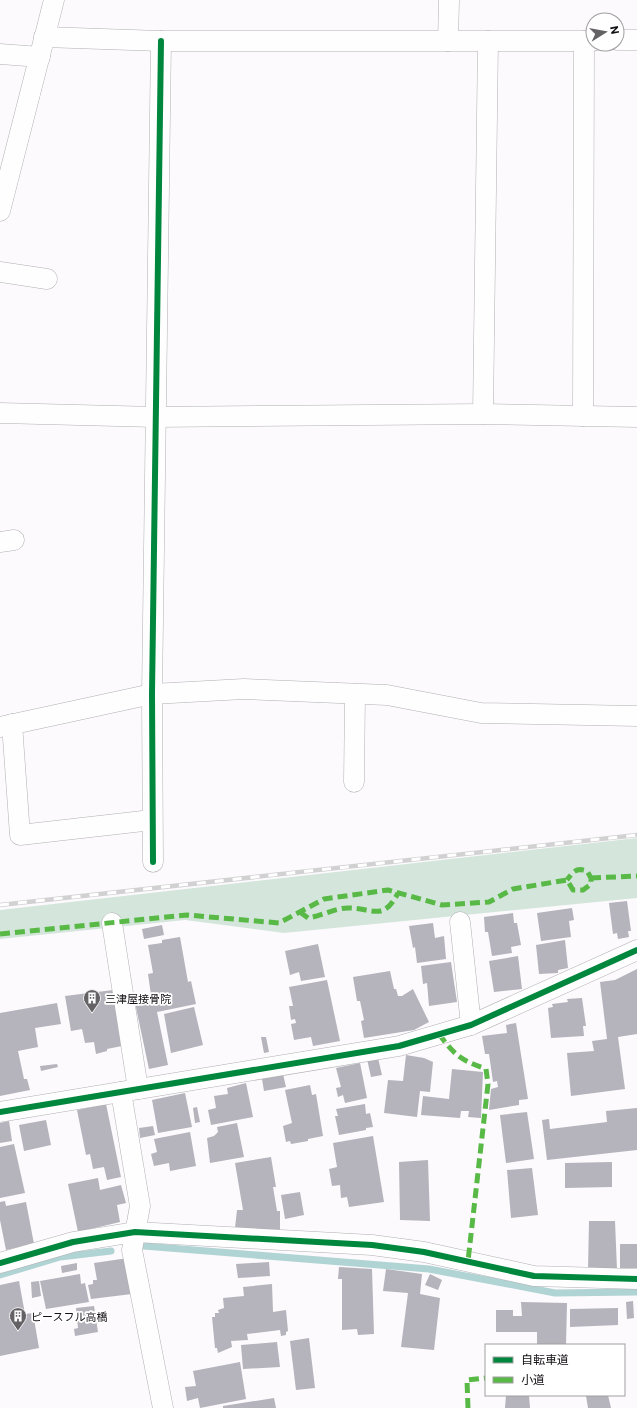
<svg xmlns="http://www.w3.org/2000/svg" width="637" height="1408" font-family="Commissioner,'Noto Sans JP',sans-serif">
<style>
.green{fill:#d4e6db}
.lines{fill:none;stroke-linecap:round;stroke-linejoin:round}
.stream{stroke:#b0d3d4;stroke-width:7}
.building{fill:#b5b3bb}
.minor-casing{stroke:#b1afb2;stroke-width:21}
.minor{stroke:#fffeff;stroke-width:20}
.rail-casing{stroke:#d2d1d2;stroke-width:4.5}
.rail{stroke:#fff;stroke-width:3;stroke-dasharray:9;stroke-linecap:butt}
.quiet{stroke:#58b947;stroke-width:5;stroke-dasharray:10 5;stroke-linecap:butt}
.cycleway-casing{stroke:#fff;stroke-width:8}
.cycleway{stroke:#00873e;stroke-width:6}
.labels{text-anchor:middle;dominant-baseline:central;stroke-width:3.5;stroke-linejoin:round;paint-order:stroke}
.poi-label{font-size:11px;fill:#131014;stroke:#fff;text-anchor:start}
</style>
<rect width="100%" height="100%" fill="#fcfafd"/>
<path class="green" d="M637,838V898L284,933L185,920L0,939V910Z"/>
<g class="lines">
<g class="stream">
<path d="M144,1246L429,1269L555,1293L637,1292"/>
<path d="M0,1275L60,1257L111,1251"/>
</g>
</g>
<g class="building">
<path d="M627,901L631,931H628L629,937L618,939L617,933L613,934L609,903Z"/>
<path d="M572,908L574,920L569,921L571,937L541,941L537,913Z"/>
<path d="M513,913L514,923H517L521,945L511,947L512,953L492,956L488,932H485L484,917Z"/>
<path d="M433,923L435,938L444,936L446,959L417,963L415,947L413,948L409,926Z"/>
<path d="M162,925L164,935L144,939L142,929Z"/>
<path d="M180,937L188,982L191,981L196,1004L157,1012L168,1065L149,1069L134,998L151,995L148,974L153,973L148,945L162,943V940Z"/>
<path d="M565,940L568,968L558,970V973L539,974L536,945Z"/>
<path d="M318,944L325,977L301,981L299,972L290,975L285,951Z"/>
<path d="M518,956L522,989L494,992L489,961Z"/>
<path d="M451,962L457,1002L429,1006L427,983L423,984L421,966Z"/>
<path d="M637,969V1034L618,1037L625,1089L571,1096L567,1053L594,1051L592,1041L607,1039L600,982L615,980Z"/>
<path d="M390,971L394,989H396L398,996H402L413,989L429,1022L414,1030L364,1038L361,1021L364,1020L360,1001H357L353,977Z"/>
<path d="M327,980L340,1041L313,1046L311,1037L294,1040L291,1024L296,1023L295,1019L291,1020L289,1006H293L289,987Z"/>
<path d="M113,990L122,1046L107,1049V1051L96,1054L94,1042L85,1043L82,1029L71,1031L65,996Z"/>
<path d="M582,998L586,1026H583L584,1036L551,1038L548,1008L553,1007L552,1004L568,1002L567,999Z"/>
<path d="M57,1003L61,1024L35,1028L38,1047L18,1051L24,1079H27L30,1090L0,1096V1013Z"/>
<path d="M194,1007L203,1045L171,1053L164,1014Z"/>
<path d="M516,1023L528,1099L519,1100V1105L489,1110L491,1089L498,1087L497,1081L493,1082L489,1054H485L482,1036L507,1033L506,1025Z"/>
<path d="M261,1037H266L269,1052L264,1053Z"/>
<path d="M406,1055L424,1058L433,1062L430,1092L420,1091L417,1117L384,1113L388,1080L403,1081Z"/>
<path d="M378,1058L382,1075L371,1077L367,1059Z"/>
<path d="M360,1063L367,1098L345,1103L343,1095L338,1097L336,1088L341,1087L336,1068Z"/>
<path d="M57,1064L58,1067L41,1071L40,1066Z"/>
<path d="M452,1069L483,1072L481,1118L468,1117L469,1111H461L460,1118L421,1115L423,1096L449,1099Z"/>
<path d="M283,1074L286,1087L264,1091L262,1079Z"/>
<path d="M246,1083L253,1117L211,1125L208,1110L216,1108L214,1096L228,1094L227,1088Z"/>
<path d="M310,1085L312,1095L316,1094L323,1136L308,1139V1141L291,1144L290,1141L286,1142L283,1126L292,1123L285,1090Z"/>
<path d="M185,1093L192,1127L158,1133L152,1100Z"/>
<path d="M106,1104L121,1177L107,1180L104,1167L93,1169L90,1154L86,1155L77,1110Z"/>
<path d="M365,1104L366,1114L370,1113L373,1127L366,1128V1130L339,1135L335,1116H338L336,1109Z"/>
<path d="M197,1107L200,1122L195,1123L193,1108Z"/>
<path d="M637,1108V1150L547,1160L542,1120L549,1119L550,1129L607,1122L606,1111Z"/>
<path d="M527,1112L534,1159L506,1163L500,1115Z"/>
<path d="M46,1120L51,1145L24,1151L19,1125Z"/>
<path d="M9,1121L12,1141L0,1143V1123Z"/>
<path d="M237,1123L244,1157L210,1163L207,1138L214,1136L218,1132L217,1127Z"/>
<path d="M153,1126L155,1135L140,1138L139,1128Z"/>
<path d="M190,1132L196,1166L170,1171L169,1163L154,1166L151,1154L157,1152L154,1139Z"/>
<path d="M373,1136L384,1202L349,1207L347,1197L341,1198L340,1185L332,1186L329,1169L337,1167L333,1143Z"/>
<path d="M14,1144L25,1193L0,1198V1147Z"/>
<path d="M271,1157L276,1187H273L277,1211H280V1233L235,1228L237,1210H243L235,1163Z"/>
<path d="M428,1160L430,1221L400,1220L399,1162Z"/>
<path d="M612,1162V1187L565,1188V1163Z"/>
<path d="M532,1168L538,1215L511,1218L507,1170Z"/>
<path d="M98,1178L100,1190L121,1185L126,1203L117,1205L120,1222L78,1232L68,1184Z"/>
<path d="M300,1192L304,1215L285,1219L281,1195Z"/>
<path d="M5,1201L6,1206L26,1202L34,1244L6,1250L0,1220V1202Z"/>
<path d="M589,1221H615L617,1270H588Z"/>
<rect x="620" y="1244" width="17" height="24"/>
<path d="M128,1258L132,1294L91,1299L88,1285L93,1284V1280H97L94,1263Z"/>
<path d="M269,1262L270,1276L238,1278L236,1264Z"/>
<path d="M77,1263V1270L62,1273L61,1266Z"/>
<path d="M339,1267L372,1269L374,1334L358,1335L357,1329L342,1330V1279H338Z"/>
<path d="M386,1269L422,1274L420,1294L440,1298L434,1350L401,1347L408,1293L383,1291Z"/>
<path d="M80,1274L81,1284L85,1283L89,1302L46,1309L40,1281Z"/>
<path d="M430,1274L442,1280L438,1290L425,1285Z"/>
<path d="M19,1281L25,1314L33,1313L39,1348L0,1356V1285Z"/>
<path d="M39,1281L41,1296L32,1298L31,1282Z"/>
<path d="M272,1284L273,1312L286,1310L288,1331L286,1332V1335L281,1336L280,1330L247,1334L248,1340L231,1341L232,1347L218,1353L217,1348H215L212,1317H215V1313H219L218,1310L224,1308L223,1298L244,1296L243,1287Z"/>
<path d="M633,1301L634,1318L627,1319L626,1302Z"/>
<path d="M521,1302L567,1303L566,1345H537V1332H496V1310H513V1316H522Z"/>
<path d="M94,1306L98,1332L75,1336L74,1329L78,1328L76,1308Z"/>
<path d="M618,1308V1325L570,1327V1309Z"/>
<path d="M309,1338L315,1388L296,1390L290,1341Z"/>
<path d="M277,1342L280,1367L243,1369L241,1345Z"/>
<path d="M240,1362L246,1399L200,1408L198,1398L187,1401L185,1387L196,1386L193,1371Z"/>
<path d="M506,1395H529L530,1408H505Z"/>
<path d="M608,1395L611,1408H588L586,1396Z"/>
<path d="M274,1398L276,1408H223V1406Z"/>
</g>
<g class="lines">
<g class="minor-casing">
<g id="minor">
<path d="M44,37L161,41H593"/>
<path d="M617,40H637"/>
<path d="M448,41L449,0"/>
<path d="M0,54L40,57"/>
<path d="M0,211L54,0"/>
<path d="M0,272L47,279"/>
<path d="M0,413L156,417L483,414L637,417"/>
<path d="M483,414L488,41"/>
<path d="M583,416L584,41"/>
<path d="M0,542L14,540"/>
<path d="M12,724L20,835L152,820"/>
<path d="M0,727L152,694L244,689L387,695L481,713L637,716"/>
<path d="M354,782L355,694"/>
<path d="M153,862L152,694L161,41"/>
<path d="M460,922L471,1025"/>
<path d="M112,923L138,1089"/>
<path d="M121,1092L140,1206L132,1250L163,1408"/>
<path d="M0,1112L399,1046L471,1025L637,950"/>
<path d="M0,1263L73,1242L135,1232L372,1245L424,1252L534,1276L637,1279"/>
</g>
</g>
<use href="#minor" class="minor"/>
<g class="rail-casing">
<path id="rail" d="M0,905L637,835"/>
</g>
<use href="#rail" class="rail"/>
<g class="quiet">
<path d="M591,878L637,876"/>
<path d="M300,912L308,918C321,916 335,908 348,908C373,908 383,922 398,893"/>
<path d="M0,934L187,915L279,923L324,899L388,890L442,905L489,902L513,889L567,880L573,890H583L591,884V878L587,871C576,867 573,872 567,880"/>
<path d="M439,1034C455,1056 461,1060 486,1069L488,1084L468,1261"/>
<path d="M468,1408L467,1380L486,1378"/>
</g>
<g class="cycleway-casing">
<g id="cycleway">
<path d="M153,862L152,694L161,41"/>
<path d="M0,1112L399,1046L471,1025L637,950"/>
<path d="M0,1263L73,1242L135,1232L372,1245L424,1252L534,1276L637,1279"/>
</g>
</g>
<use href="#cycleway" class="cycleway"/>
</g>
<defs>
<g id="building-pin" transform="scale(0.9)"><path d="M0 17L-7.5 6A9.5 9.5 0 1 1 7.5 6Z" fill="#656266" stroke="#fff"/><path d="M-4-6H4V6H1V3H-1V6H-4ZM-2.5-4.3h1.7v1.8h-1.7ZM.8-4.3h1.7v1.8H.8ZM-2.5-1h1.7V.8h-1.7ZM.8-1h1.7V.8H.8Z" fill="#fff"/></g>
</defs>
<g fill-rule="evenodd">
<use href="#building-pin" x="92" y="998"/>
<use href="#building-pin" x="18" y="1316"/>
</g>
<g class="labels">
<g class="poi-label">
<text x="105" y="998">三津屋接骨院</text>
<text x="31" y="1316">ピースフル高橋</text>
</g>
</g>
<rect x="485" y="1344" width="140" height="52" fill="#ffffff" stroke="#a19fa1"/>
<rect x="493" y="1357" width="20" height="6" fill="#00873e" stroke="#a19fa1"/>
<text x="521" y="1364" font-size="12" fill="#131014">自転車道</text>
<rect x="493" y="1377" width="20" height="6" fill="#58b947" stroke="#a19fa1"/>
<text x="521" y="1384" font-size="12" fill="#131014">小道</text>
<g transform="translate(605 32) rotate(79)"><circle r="19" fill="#ffffff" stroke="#a19fa1"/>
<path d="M0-3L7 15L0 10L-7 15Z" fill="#656266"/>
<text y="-6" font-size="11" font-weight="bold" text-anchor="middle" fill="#131014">N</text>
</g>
</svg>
